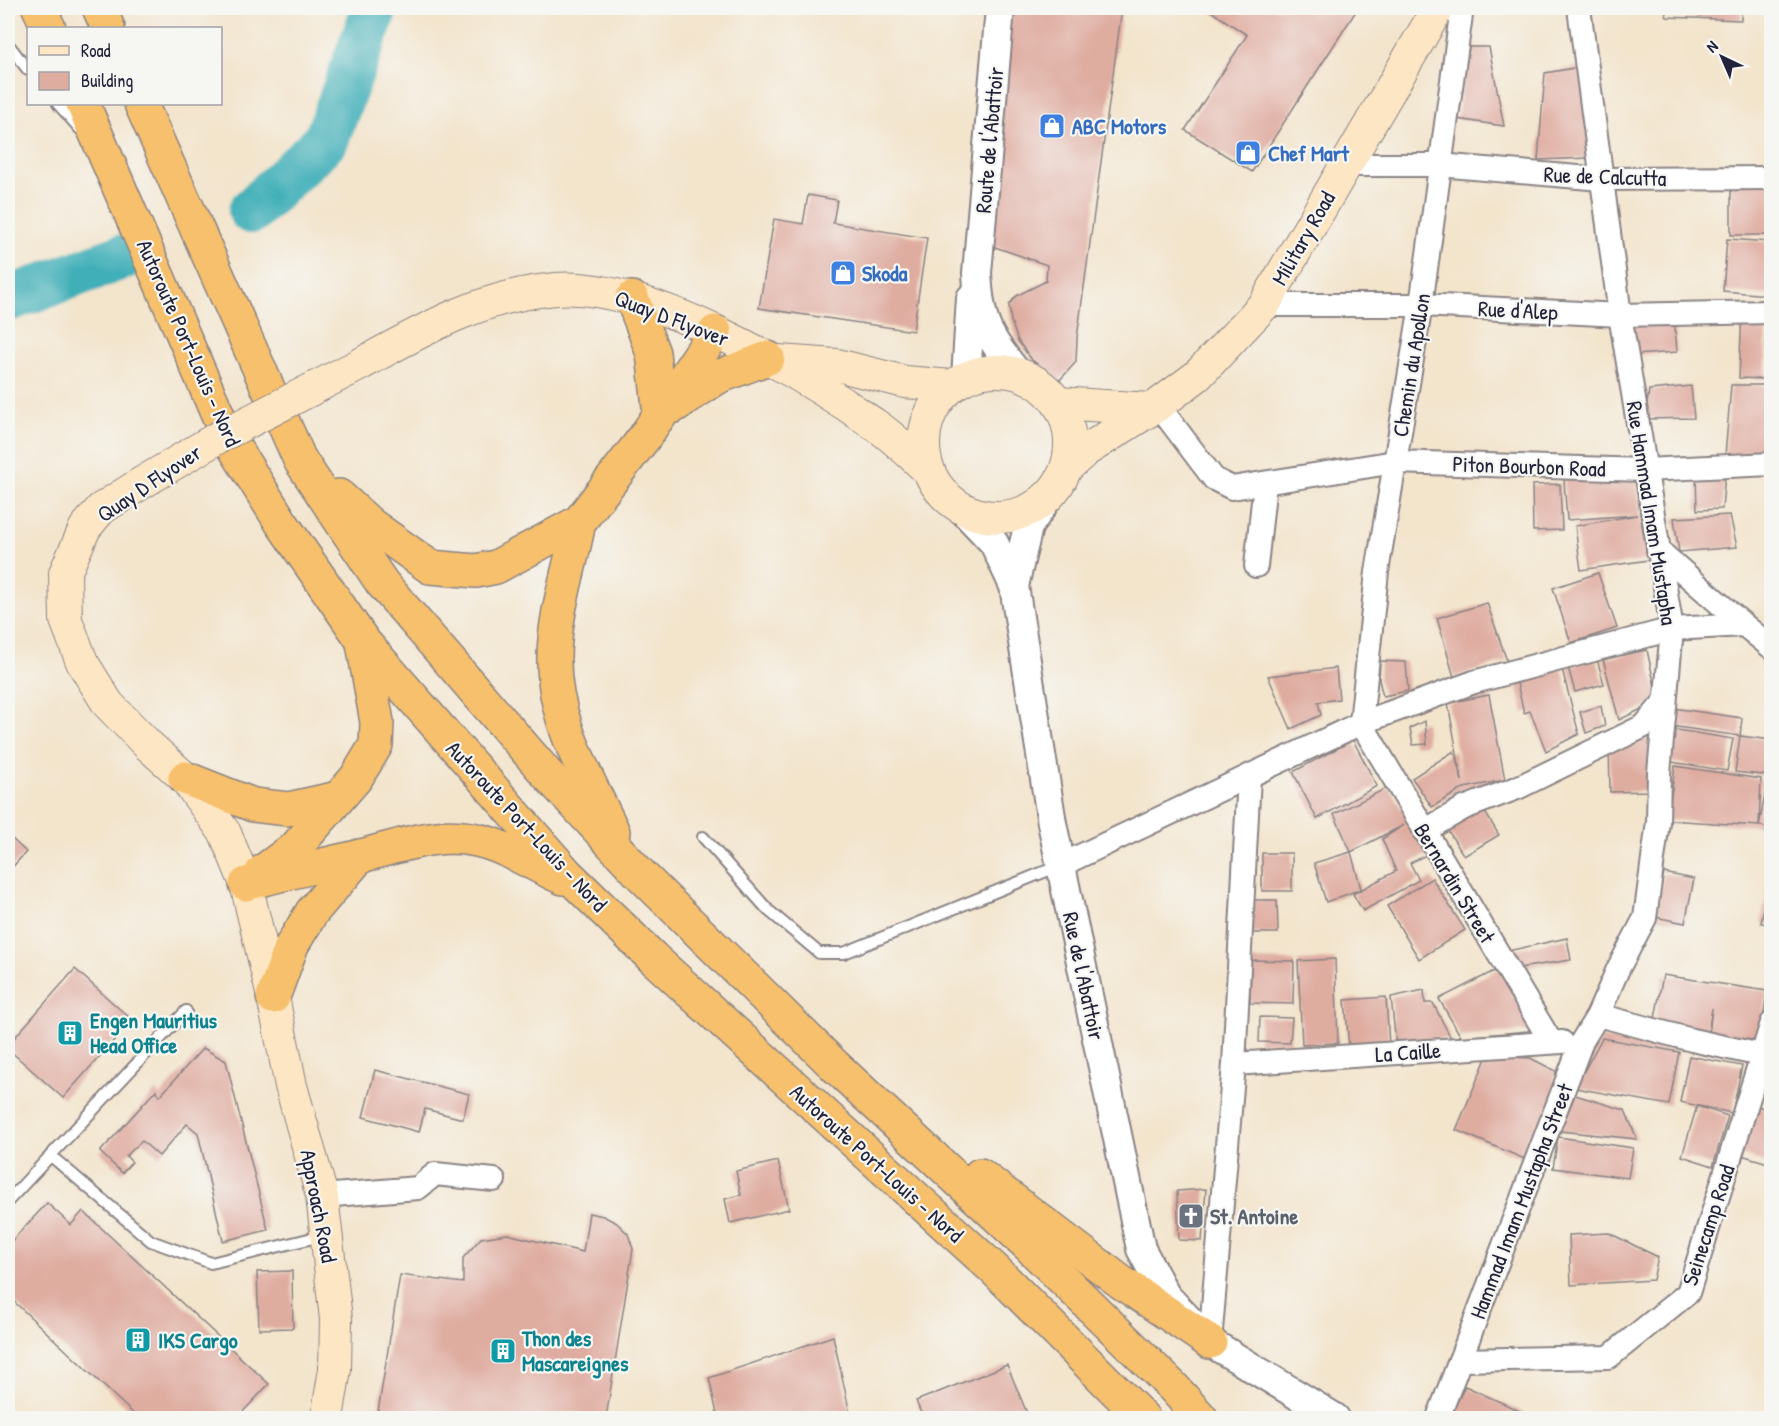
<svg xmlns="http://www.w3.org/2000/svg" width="1779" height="1426" font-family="'Patrick Hand',sans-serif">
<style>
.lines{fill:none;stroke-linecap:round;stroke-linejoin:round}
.river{stroke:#3fafb8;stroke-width:46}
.building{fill:#dfaca0}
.service-casing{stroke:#8a8384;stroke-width:14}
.minor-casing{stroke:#8a8384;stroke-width:26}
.tertiary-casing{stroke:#8a8384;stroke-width:32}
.secondary-casing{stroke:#8a8384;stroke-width:34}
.trunk-casing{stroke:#8a8384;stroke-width:36}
.service{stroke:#fff;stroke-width:10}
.minor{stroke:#fff;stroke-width:22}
.tertiary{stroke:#fff;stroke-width:28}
.secondary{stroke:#fce6c4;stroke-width:32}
.trunk{stroke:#f7c06c;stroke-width:33}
.secondary-bridge-casing{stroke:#8a8384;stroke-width:34;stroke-linecap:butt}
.secondary-bridge{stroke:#fce6c4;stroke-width:32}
.labels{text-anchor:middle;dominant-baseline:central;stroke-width:4.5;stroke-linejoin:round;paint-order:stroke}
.shop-label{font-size:22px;font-weight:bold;fill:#366cbe;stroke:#f6f6f2;text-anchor:start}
.street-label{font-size:22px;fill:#22223b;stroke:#f6f6f2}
.culture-label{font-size:22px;font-weight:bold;fill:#0d838f;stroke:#f6f6f2;text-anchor:start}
.worship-label{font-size:22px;font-weight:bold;fill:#5b616d;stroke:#f6f6f2;text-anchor:start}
</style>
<rect width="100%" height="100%" fill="#f6f6f2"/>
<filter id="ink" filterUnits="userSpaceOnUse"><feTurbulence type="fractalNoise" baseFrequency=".0167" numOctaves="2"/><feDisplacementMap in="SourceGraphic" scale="12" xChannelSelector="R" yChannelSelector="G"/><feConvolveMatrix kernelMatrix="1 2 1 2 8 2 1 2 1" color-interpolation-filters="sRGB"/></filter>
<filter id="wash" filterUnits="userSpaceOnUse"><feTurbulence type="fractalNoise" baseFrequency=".008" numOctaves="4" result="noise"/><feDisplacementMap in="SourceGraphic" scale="24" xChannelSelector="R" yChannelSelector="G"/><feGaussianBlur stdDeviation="1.35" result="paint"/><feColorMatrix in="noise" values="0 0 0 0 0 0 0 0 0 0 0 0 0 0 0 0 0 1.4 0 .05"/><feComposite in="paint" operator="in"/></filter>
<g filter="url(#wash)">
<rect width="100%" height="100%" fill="#f3e4cc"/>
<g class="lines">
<g class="river">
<path d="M251,211L326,140L375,8"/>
<path d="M8,299L122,257"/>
</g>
</g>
<g id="blocks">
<g class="building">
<path d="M1009,8H1122L1077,338L1076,362L1059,381L1032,360L1018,341L1011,321L1009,305L1016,296L1046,281L1047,265L989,245Z"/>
<path d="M1211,8H1358L1252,172L1185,130L1247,35L1209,10Z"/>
<path d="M1664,8H1741V20L1667,17Z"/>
<path d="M1469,47H1489L1504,126L1457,119Z"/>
<path d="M1586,66L1590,158L1538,160L1545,73Z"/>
<rect x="1731" y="182" width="41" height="53"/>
<path d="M808,195L837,200L833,223L927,238L913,331L759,308L774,219L803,224Z"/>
<path d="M1727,239L1771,242L1768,295L1723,291Z"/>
<path d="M1766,312V379L1739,378L1742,313Z"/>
<path d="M1674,315L1677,352L1635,355L1629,317Z"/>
<path d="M1731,385H1772V455L1725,456Z"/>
<path d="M1691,386L1694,418L1645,419L1649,390Z"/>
<path d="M1696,474H1725L1722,509L1697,510Z"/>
<path d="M1637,475L1640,514L1648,560L1581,570L1575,526L1637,515L1567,520L1564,480Z"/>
<path d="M1560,484L1562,530L1533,531L1532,485Z"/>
<path d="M1730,515L1737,547L1679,552L1674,518Z"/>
<path d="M1598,573L1617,628L1571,643L1553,588Z"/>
<path d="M1487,603L1507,661L1454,677L1437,618Z"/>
<path d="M1647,650L1658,701L1619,720L1603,659Z"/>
<path d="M1597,659L1604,684L1575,692L1568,667Z"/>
<path d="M1380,661L1406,662L1408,691L1383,696L1379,680Z"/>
<path d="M1336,668L1339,699L1318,702L1321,715L1291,729L1268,676Z"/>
<path d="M1562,669L1579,734L1546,751L1530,711L1524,713L1516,679Z"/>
<path d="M1489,695L1505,780L1464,788L1432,807L1412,778L1454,751L1462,781L1448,703Z"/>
<path d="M1601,706L1605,726L1586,733L1580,712Z"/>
<path d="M1673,708L1742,718L1740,736L1670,726Z"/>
<path d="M1425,721L1427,744L1413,745L1410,728Z"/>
<path d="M1671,729L1733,739L1727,771L1665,761Z"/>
<path d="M1655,735L1651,791L1610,792L1609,743Z"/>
<path d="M1740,736L1772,740V776L1735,772Z"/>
<path d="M1353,740L1377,786L1317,819L1293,772Z"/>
<path d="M1675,766L1761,779L1759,826L1668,820Z"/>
<path d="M1768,780L1772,781V828L1759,826Z"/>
<path d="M1389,787L1428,854L1410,863L1419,880L1363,911L1353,894L1396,871L1382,839L1404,825L1351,852L1361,889L1326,902L1314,863L1351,852L1334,814Z"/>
<path d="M1480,804L1499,835L1464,856L1445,826Z"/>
<path d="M8,835L26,852L8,872Z"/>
<rect x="1262" y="853" width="30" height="38"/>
<path d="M1664,873L1694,879L1685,923L1655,917Z"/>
<path d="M1432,878L1465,930L1419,959L1387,906Z"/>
<path d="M1770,878L1772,879V925L1761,923Z"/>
<path d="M1251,900H1277L1278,933H1251Z"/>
<path d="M1567,938L1571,960L1513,969L1503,952Z"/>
<path d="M1335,959L1338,1043L1302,1045L1298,961Z"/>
<path d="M1251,960L1294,961L1293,1004L1250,1003Z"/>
<path d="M1500,968L1532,1022L1528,1031L1461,1037L1439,999Z"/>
<path d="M75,969L132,1020L63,1098L8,1049V1045Z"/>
<path d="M1663,975L1767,991L1760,1041L1709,1034L1712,1008L1708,1034L1654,1024Z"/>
<path d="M1424,990L1425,1003H1433L1451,1038L1396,1044L1391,997Z"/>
<path d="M1386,997L1389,1045L1349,1048L1345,1000Z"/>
<path d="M1260,1017L1292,1018L1290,1043L1259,1042Z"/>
<path d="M1602,1038L1679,1052L1669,1105L1575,1088Z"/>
<path d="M203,1048L226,1061L268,1230L223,1241L198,1133L187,1124L159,1156L142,1141L126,1156L132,1162L122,1173L100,1152L156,1090L160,1096Z"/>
<path d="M1487,1056L1530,1058L1556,1071L1552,1102L1527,1160L1456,1130Z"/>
<path d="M1689,1056L1742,1066L1732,1113L1680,1102Z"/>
<path d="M1772,1056V1099L1756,1095Z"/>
<path d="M375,1070L469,1094L463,1119L425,1109L419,1132L363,1117Z"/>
<path d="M1575,1095L1625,1110L1637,1139L1560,1131Z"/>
<path d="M1754,1105L1772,1110V1151L1768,1163L1738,1154Z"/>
<path d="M1697,1106L1728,1116L1713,1166L1682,1156Z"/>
<path d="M1558,1137L1633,1148L1628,1178L1553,1168Z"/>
<path d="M778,1161L789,1209L730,1223L725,1199L741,1195L736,1171Z"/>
<path d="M1206,1189L1202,1241L1179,1240L1177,1191Z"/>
<path d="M47,1203L71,1225L83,1211L269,1384L237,1418H138L8,1296V1245Z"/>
<path d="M589,1213L603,1216L617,1223L628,1234L633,1249L606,1418H377L400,1275L463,1283V1258L481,1238L507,1234L583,1252Z"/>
<path d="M1609,1233L1658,1257L1653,1280L1571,1285L1569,1235Z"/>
<path d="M292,1271L293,1328L259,1329L257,1272Z"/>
<path d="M833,1336L851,1418H718L709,1378Z"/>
<path d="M1007,1365L1029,1418H923L916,1401Z"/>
<path d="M1465,1386L1529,1415L1527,1418H1459L1451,1415Z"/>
</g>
</g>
</g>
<g filter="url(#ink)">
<use href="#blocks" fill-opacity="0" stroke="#8a8384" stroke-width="1.5"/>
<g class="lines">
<g class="service-casing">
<g id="service">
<path d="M8,44L28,70"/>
<path d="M58,104L80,129"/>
<path d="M703,837L768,910L819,953H844L1061,865"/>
<path d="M51,1156L151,1241L211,1263L325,1235"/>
<path d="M8,1201L186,1011"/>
</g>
</g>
<g class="minor-casing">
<g id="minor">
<path d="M1462,8L1421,305L1377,572L1361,723L1551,1042"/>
<path d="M1345,165H1439L1601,179L1772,178"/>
<path d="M1264,305H1421L1620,315L1772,312"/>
<path d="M1158,405L1214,479L1232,488L1395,462L1644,470L1772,464"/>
<path d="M1658,550L1744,625"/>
<path d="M1256,566L1265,483"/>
<path d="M1424,831L1464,808L1517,788L1644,726L1665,701"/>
<path d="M1061,865L1361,723L1474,682L1672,629L1744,625L1772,648"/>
<path d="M1598,1015L1692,1040L1761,1055"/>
<path d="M1234,1064L1562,1042"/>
<path d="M322,1196L418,1188L435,1174L494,1180"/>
<path d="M1210,1342L1234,1064L1249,776"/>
<path d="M1460,1360L1609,1357L1688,1293L1772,1023"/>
<path d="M1438,1418L1582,1041L1598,1015L1618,969L1645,918L1658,822L1659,773L1672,629L1620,315L1579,8"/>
</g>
</g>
<g class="tertiary-casing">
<g id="tertiary">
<path d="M1000,8L977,273C980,325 986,333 1018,374"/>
<path d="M966,378L971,298"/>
<path d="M959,506L994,543L1014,586L1052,823L1141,1249L1166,1296L1210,1342L1335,1418"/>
<path d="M1014,586L1028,527L1051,493"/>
</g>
</g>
<g class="secondary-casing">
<g id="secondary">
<path d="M778,361L837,365L905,382L952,386"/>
<path d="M359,365C422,330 483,295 556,289C648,282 800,372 874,424C894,437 911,455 929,471"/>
<circle cx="997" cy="444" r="73"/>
<path d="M1058,403L1151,409"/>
<path d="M1066,468L1085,451L1158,405L1197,376L1264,305L1438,8"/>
<path d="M140,484L101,509L85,528L65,573L66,620L82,662L108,704L148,745L185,778L225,833L246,884L273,997L291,1086L322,1196L336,1319L335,1369L327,1418"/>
</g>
</g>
<g class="trunk-casing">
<g id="trunk">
<path d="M39,8L49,28"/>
<path d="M99,8L108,28"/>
<path d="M83,104L227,436L281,522L363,641L567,874L653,958L995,1270L1143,1418"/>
<path d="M141,104L300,460L382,583L547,774L641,875L835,1066L1028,1245L1173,1387L1201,1418"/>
<path d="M632,298L653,353L660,416"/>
<path d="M674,406L718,377L768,358"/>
<path d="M339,496L371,525L430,567L476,571L496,567L579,522L644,438L715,332"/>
<path d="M579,522C571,566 555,610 554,656C552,720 587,776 613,832"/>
<path d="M185,778L253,805L288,809L338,798"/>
<path d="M262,872L296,847L356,778L376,745L377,722L363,643"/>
<path d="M246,884C283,873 320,866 357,857C402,846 440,828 488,843C513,851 538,867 563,878"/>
<path d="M273,997L292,945L312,912L360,856"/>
<path d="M980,1175L1121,1282L1210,1342"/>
</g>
</g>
<use href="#service" class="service"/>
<use href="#minor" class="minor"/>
<use href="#tertiary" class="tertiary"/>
<use href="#secondary" class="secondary"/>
<use href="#trunk" class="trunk"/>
<g class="secondary-bridge-casing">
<path id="secondary-bridge" d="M140,484L217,438L359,365"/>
</g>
<use href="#secondary-bridge" class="secondary-bridge"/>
</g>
</g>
<defs>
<g id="shop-square" transform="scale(1.35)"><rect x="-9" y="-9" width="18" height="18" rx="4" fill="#3f7fe0" stroke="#f6f6f2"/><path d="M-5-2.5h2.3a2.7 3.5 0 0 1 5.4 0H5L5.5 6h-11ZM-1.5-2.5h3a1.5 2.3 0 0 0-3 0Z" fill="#fff"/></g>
<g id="building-square" transform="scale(1.35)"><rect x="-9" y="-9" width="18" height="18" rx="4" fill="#0f9aa8" stroke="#f6f6f2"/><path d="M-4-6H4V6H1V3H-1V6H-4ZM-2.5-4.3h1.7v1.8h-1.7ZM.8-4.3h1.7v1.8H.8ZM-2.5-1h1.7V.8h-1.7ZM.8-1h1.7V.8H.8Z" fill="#fff"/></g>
<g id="church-square" transform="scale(1.35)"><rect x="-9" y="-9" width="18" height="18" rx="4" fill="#6b7280" stroke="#f6f6f2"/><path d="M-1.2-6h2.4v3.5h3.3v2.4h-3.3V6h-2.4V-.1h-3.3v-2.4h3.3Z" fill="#fff"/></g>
</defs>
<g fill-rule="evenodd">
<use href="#shop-square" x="1052" y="126"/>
<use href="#shop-square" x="1248" y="153"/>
<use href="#shop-square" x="843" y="273"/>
<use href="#building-square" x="70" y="1033"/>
<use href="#church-square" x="1191" y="1216"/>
<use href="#building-square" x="138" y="1340"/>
<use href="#building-square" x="503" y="1351"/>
</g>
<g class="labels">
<g class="shop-label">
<text x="1072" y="126">ABC Motors</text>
<text x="1268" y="153">Chef Mart</text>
<text x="862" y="273">Skoda</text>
</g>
<g class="street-label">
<text transform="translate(989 140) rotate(-85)">Route de l'Abattoir</text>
<text transform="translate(1605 176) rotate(2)">Rue de Calcutta</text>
<text transform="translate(1303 238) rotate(-60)">Military Road</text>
<text transform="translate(1518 310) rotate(3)">Rue d'Alep</text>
<text transform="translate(672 318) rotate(21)">Quay D Flyover</text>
<text transform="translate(189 343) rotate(66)">Autoroute Port-Louis - Nord</text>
<text transform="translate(1411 365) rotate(-81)">Chemin du Apollon</text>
<text transform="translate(1529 466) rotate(2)">Piton Bourbon Road</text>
<text transform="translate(149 483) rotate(-34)">Quay D Flyover</text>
<text transform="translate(1652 513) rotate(81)">Rue Hammad Imam Mustapha</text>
<text transform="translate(527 826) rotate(47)">Autoroute Port-Louis - Nord</text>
<text transform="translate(1455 883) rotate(59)">Bernardin Street</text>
<text transform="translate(1084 976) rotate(78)">Rue de l'Abattoir</text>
<text transform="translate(1408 1052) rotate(-4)">La Caille</text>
<text transform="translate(877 1163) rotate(42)">Autoroute Port-Louis - Nord</text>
<text transform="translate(1521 1201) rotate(-69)">Hammad Imam Mustapha Street</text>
<text transform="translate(319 1206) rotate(79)">Approach Road</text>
<text transform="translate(1708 1225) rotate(-72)">Seinecamp Road</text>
</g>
<g class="culture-label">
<text x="90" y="1020">Engen Mauritius<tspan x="90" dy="25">Head Office</tspan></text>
<text x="522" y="1338">Thon des<tspan x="522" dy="25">Mascareignes</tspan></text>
<text x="158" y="1340">IKS Cargo</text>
</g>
<g class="worship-label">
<text x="1210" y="1216">St. Antoine</text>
</g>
</g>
<rect width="1779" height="1426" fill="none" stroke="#f6f6f2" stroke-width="30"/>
<rect x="27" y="27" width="195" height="78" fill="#f6f6f2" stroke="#a1a1a9" stroke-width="1.5"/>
<rect x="39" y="46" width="30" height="9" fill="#fce6c4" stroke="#a1a1a9" stroke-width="1.5"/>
<text x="81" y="57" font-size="18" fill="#22223b">Road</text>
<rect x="39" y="72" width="30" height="18" fill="#dfaca0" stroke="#a1a1a9" stroke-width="1.5"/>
<text x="81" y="87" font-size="18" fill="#22223b">Building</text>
<g transform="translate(1722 57) rotate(316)" stroke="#f6f6f2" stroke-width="4.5" paint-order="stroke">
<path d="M0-4.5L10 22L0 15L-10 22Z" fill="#22223b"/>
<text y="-9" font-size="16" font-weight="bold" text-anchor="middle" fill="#22223b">N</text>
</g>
</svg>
